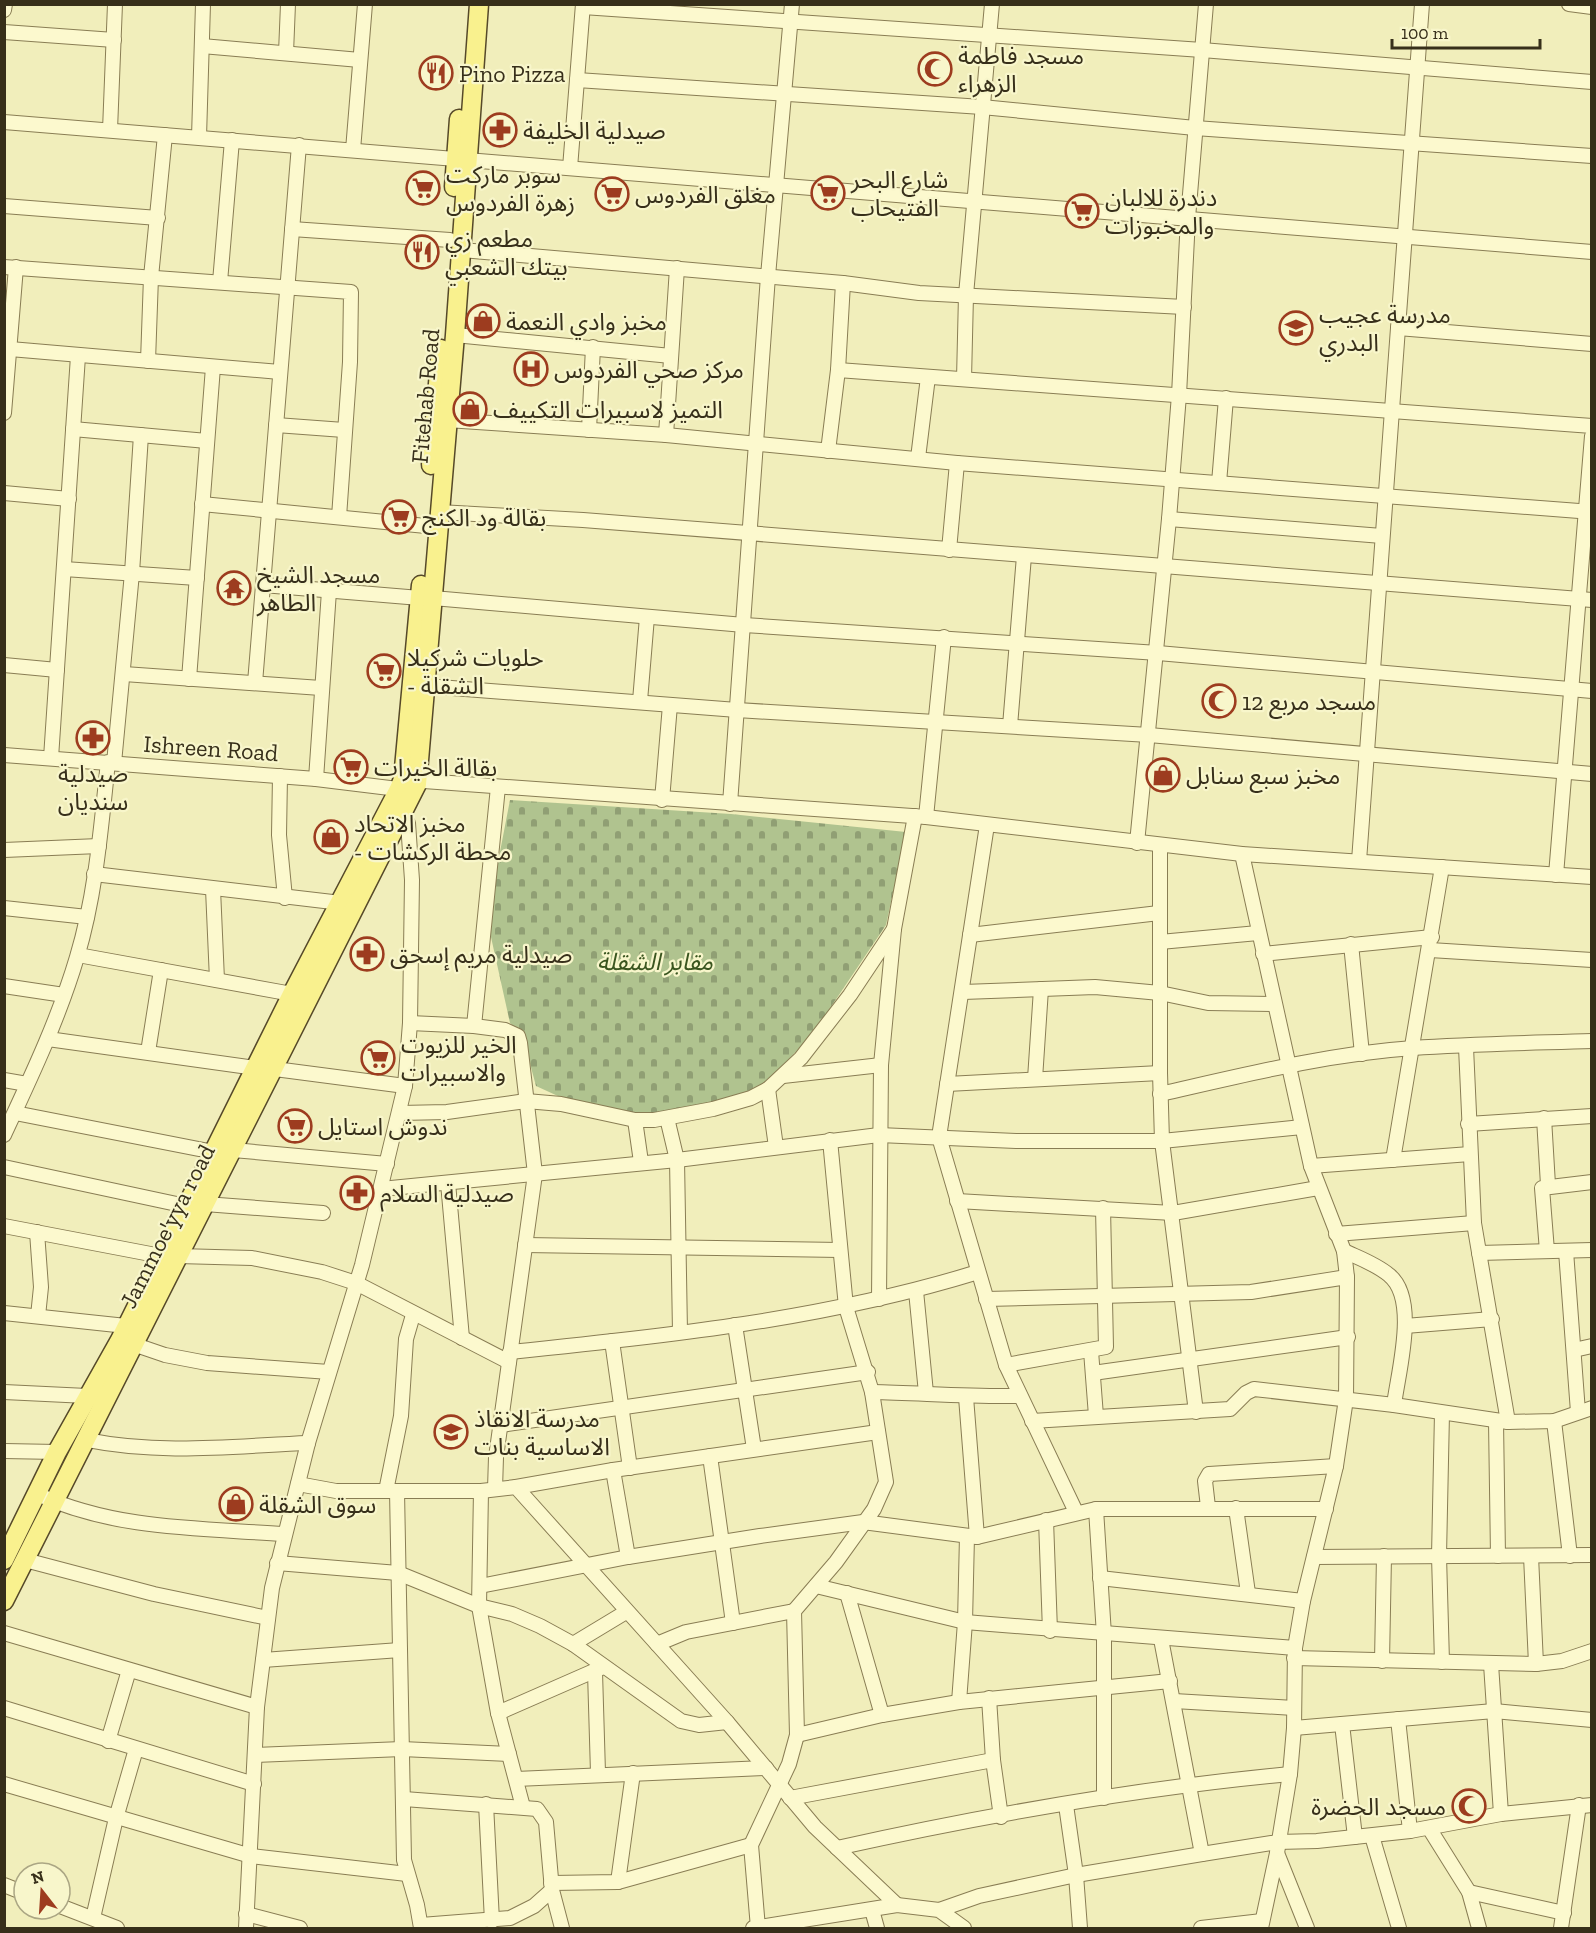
<svg xmlns="http://www.w3.org/2000/svg" width="1596" height="1933" font-family="'Zilla Slab','Noto Sans Arabic',serif">
<style>
.cemetery{fill:url(#cemetery-stones)}
.lines{fill:none;stroke-linecap:round;stroke-linejoin:round}
.minor-casing{stroke:#897d54;stroke-width:16}
.major-casing{stroke:#564929;stroke-width:21}
.minor{stroke:#fcf9ce;stroke-width:14}
.major{stroke:#f9f18e;stroke-width:18}
.labels{text-anchor:middle;dominant-baseline:central;stroke-width:4.5;stroke-linejoin:round;paint-order:stroke}
.poi-label{font-size:24px;fill:#372f1a;stroke:#f8f6cb;text-anchor:start}
.street-label{font-size:24px;fill:#372f1a;stroke:#f8f6cb}
.park-label{font-size:24px;font-style:italic;fill:#3a551f;stroke:#f8f6cb}
</style>
<defs>
<pattern id="cemetery-stones" width="16" height="16" patternUnits="userSpaceOnUse" patternTransform="scale(1.5)"><rect width="16" height="16" fill="#b0c38f"/><path d="M2 7V4a2 2 0 0 1 4 0v3zM10 15v-3a2 2 0 0 1 4 0v3z" fill="#909f74"/></pattern>
</defs>
<rect width="100%" height="100%" fill="#f1eebb"/>
<path class="cemetery" d="M510,800L731,814L906,832L886,925L814,1032L761,1089L645,1120L582,1107L536,1086L522,1034L510,1023L487,919Z"/>
<g class="lines">
<g class="minor-casing">
<g id="minor">
<path d="M1422,4L1398,328L1592,344"/>
<path d="M1569,4L1592,7"/>
<path d="M583,7L1202,50L1592,82"/>
<path d="M4,10L5,4"/>
<path d="M4,32L114,40"/>
<path d="M202,46L360,60"/>
<path d="M286,53L288,4"/>
<path d="M577,80L982,107L1195,128L1592,156"/>
<path d="M4,122L1592,252"/>
<path d="M110,130L115,4"/>
<path d="M199,137L203,4"/>
<path d="M353,150L365,4"/>
<path d="M570,168L583,4"/>
<path d="M4,206L158,218"/>
<path d="M292,229L450,240"/>
<path d="M462,250L843,283L919,293L1184,307"/>
<path d="M4,267L351,292L350,362L339,517"/>
<path d="M220,282L232,140"/>
<path d="M455,335L671,356"/>
<path d="M10,349L280,372"/>
<path d="M148,361L151,277L165,135"/>
<path d="M838,370L1592,426"/>
<path d="M964,379L966,295L992,4"/>
<path d="M4,413L16,267"/>
<path d="M447,420L666,435L957,463L1592,512"/>
<path d="M276,425L344,430"/>
<path d="M73,429L207,441"/>
<path d="M589,430L593,347"/>
<path d="M666,435L677,268"/>
<path d="M828,451L838,370L843,283"/>
<path d="M918,458L928,377"/>
<path d="M1219,483L1226,398"/>
<path d="M4,493L69,499"/>
<path d="M202,504L426,526"/>
<path d="M439,512L583,520L1592,600"/>
<path d="M1169,519L1382,536"/>
<path d="M949,550L957,463"/>
<path d="M64,569L197,578"/>
<path d="M263,585L420,598"/>
<path d="M433,598L744,625L1158,653L1592,691"/>
<path d="M4,665L57,670"/>
<path d="M124,674L321,688"/>
<path d="M189,679L213,367"/>
<path d="M255,683L299,145"/>
<path d="M426,686L737,710L1149,735L1592,774"/>
<path d="M640,701L647,617"/>
<path d="M1010,726L1024,556"/>
<path d="M4,755L316,779L406,790"/>
<path d="M51,758L78,356"/>
<path d="M114,763L132,573L141,435"/>
<path d="M280,776L279,835L285,898"/>
<path d="M316,779L329,591"/>
<path d="M410,780L926,817L1242,854L1592,877"/>
<path d="M662,800L670,705"/>
<path d="M730,804L768,276L792,4"/>
<path d="M926,817L944,637"/>
<path d="M987,825L939,1137L1006,1365L1076,1512"/>
<path d="M1137,843L1169,519L1179,395L1188,218L1206,4"/>
<path d="M1160,846V1073L1162,1141L1196,1412"/>
<path d="M4,850L99,846"/>
<path d="M1242,854L1311,1166L1344,1251L1347,1277L1346,1399L1336,1466L1303,1601L1295,1648L1294,1728L1290,1774L1277,1853L1261,1928"/>
<path d="M1359,861L1398,328"/>
<path d="M94,874L341,903"/>
<path d="M1556,875L1592,436"/>
<path d="M213,889L217,980"/>
<path d="M4,908L87,917"/>
<path d="M970,935L1159,913"/>
<path d="M1160,942L1258,933"/>
<path d="M1351,944L1362,1054"/>
<path d="M1430,950L1592,960"/>
<path d="M1263,954L1432,937"/>
<path d="M78,955L292,994"/>
<path d="M4,986L64,995"/>
<path d="M963,992L1095,987L1160,993L1208,1003L1274,1004"/>
<path d="M410,1023L474,1026L505,1030L518,1036L520,1043L535,1174L496,1457L495,1489"/>
<path d="M474,1026L498,787"/>
<path d="M48,1039L256,1068"/>
<path d="M1466,1047L1474,1223L1508,1422"/>
<path d="M148,1052L161,970"/>
<path d="M275,1069L405,1086"/>
<path d="M783,1076L881,1065"/>
<path d="M1035,1079L1041,989"/>
<path d="M4,1080L27,1084"/>
<path d="M947,1084L1160,1073"/>
<path d="M768,1089L776,1147"/>
<path d="M1160,1094C1244,1075 1327,1054 1413,1048C1472,1044 1532,1043 1592,1041"/>
<path d="M15,1113L214,1152"/>
<path d="M400,1113L447,1112L526,1101L561,1104L635,1120H654L713,1109L751,1098L768,1089L801,1058L850,995L894,929"/>
<path d="M667,1118L677,1160L680,1332"/>
<path d="M1544,1118L1548,1185"/>
<path d="M635,1120L641,1162"/>
<path d="M1468,1124L1592,1116"/>
<path d="M4,1135C31,1077 59,1018 77,957C96,894 101,827 108,762"/>
<path d="M233,1150L387,1164"/>
<path d="M1393,1160L1442,867"/>
<path d="M1311,1166L1470,1154"/>
<path d="M4,1167L186,1206"/>
<path d="M448,1183L462,1338"/>
<path d="M381,1189L677,1160L879,1135L1016,1141H1162L1302,1127"/>
<path d="M957,1201L1173,1213L1318,1188"/>
<path d="M205,1204L323,1213"/>
<path d="M4,1226L161,1256"/>
<path d="M37,1232L41,1287L38,1316"/>
<path d="M1336,1234L1474,1223"/>
<path d="M525,1245L840,1250"/>
<path d="M1344,1251C1359,1258 1376,1264 1389,1275C1419,1299 1398,1372 1394,1405"/>
<path d="M1547,1251L1542,1188L1592,1182"/>
<path d="M1566,1251L1578,1412"/>
<path d="M1479,1253L1592,1250"/>
<path d="M178,1256L252,1258L322,1272L356,1283L509,1362"/>
<path d="M916,1291L926,1393"/>
<path d="M879,1299L881,1065L894,929L915,816"/>
<path d="M986,1299L1251,1292L1347,1277"/>
<path d="M4,1313L126,1326"/>
<path d="M735,1325L754,1449"/>
<path d="M1405,1326L1492,1319"/>
<path d="M124,1341L165,1355L207,1363L329,1372"/>
<path d="M612,1341L630,1468"/>
<path d="M1574,1350L1592,1346"/>
<path d="M1091,1351L1096,1416"/>
<path d="M510,1352C667,1336 826,1319 978,1272"/>
<path d="M1006,1365L1106,1347L1103,1208"/>
<path d="M1093,1373L1348,1337"/>
<path d="M4,1392L87,1396"/>
<path d="M872,1392C921,1393 970,1397 1018,1396"/>
<path d="M966,1397L977,1537"/>
<path d="M1032,1421L1230,1409L1246,1393L1254,1389L1394,1405L1508,1422L1554,1421L1592,1408"/>
<path d="M1496,1421L1498,1556"/>
<path d="M1554,1421L1570,1556"/>
<path d="M501,1425L868,1372"/>
<path d="M87,1440C161,1455 234,1446 308,1443"/>
<path d="M4,1451L57,1452"/>
<path d="M710,1456L733,1623"/>
<path d="M613,1470L628,1557"/>
<path d="M298,1484L336,1491H481L516,1487L727,1722L815,1827L897,1905"/>
<path d="M516,1487L613,1470L878,1432"/>
<path d="M386,1491L401,1416L406,1339L413,1315"/>
<path d="M397,1491L404,1860L417,1905L421,1928"/>
<path d="M481,1491L479,1606L498,1713L523,1807"/>
<path d="M37,1494C116,1530 199,1528 284,1534"/>
<path d="M1208,1507L1205,1481L1209,1474L1336,1466"/>
<path d="M1236,1508L1248,1593"/>
<path d="M1096,1509L1104,1635V1798"/>
<path d="M1046,1520L1050,1631"/>
<path d="M1531,1556L1536,1664"/>
<path d="M1314,1557L1592,1555"/>
<path d="M25,1560L154,1594L268,1618"/>
<path d="M277,1563L398,1573L479,1606L512,1614L540,1626L573,1644L681,1721L699,1725L727,1722"/>
<path d="M1100,1578L1303,1601"/>
<path d="M480,1586L628,1557L760,1536L863,1522L977,1537L1096,1509H1326"/>
<path d="M816,1586L965,1622L1295,1648"/>
<path d="M847,1593L882,1715"/>
<path d="M4,1633L257,1707"/>
<path d="M1161,1639L1202,1854"/>
<path d="M573,1644L626,1612"/>
<path d="M657,1644L686,1632L794,1611"/>
<path d="M1294,1658L1536,1664L1562,1661L1592,1651"/>
<path d="M263,1660L400,1650"/>
<path d="M1382,1661L1384,1556"/>
<path d="M1442,1662L1439,1556L1442,1413"/>
<path d="M1491,1664L1501,1814"/>
<path d="M595,1672L598,1773"/>
<path d="M989,1698L993,1760L1001,1817"/>
<path d="M1174,1701L1294,1708"/>
<path d="M959,1702L965,1622L967,1536"/>
<path d="M4,1708L254,1784"/>
<path d="M498,1713L603,1667"/>
<path d="M1398,1719L1410,1831"/>
<path d="M1342,1724L1355,1837"/>
<path d="M1294,1728L1494,1711L1592,1720"/>
<path d="M797,1735L882,1715L959,1702L1170,1681"/>
<path d="M108,1741L129,1670"/>
<path d="M255,1755L402,1749L509,1754"/>
<path d="M516,1779L766,1768"/>
<path d="M4,1784L251,1856L407,1874"/>
<path d="M790,1798L993,1760"/>
<path d="M404,1799L537,1809L546,1822L552,1890L562,1928"/>
<path d="M486,1804L492,1921"/>
<path d="M1066,1805L1076,1875L1080,1928"/>
<path d="M1429,1828L1469,1892L1479,1928"/>
<path d="M1372,1836L1399,1928"/>
<path d="M837,1848C986,1815 1138,1788 1290,1774"/>
<path d="M1277,1853L1307,1928"/>
<path d="M618,1882L633,1773"/>
<path d="M551,1883L618,1882L751,1845"/>
<path d="M4,1885L24,1893"/>
<path d="M1469,1892L1564,1913"/>
<path d="M60,1906L117,1928"/>
<path d="M872,1910L877,1928"/>
<path d="M939,1910L979,1896L1076,1875L1202,1854L1278,1842L1317,1841L1410,1831L1501,1814L1592,1805"/>
<path d="M246,1914L300,1928"/>
<path d="M93,1918L116,1818L136,1749"/>
<path d="M421,1925L510,1918L534,1906L552,1890"/>
<path d="M246,1928L257,1707L272,1588L308,1443L362,1265L405,1086L410,1023L412,880L408,823L393,811"/>
<path d="M753,1928L897,1905L939,1910L964,1928"/>
<path d="M758,1928L751,1845L789,1764L797,1735L794,1611L836,1562L874,1509L886,1482L872,1392L846,1307L830,1140"/>
<path d="M1201,1928L1262,1921"/>
<path d="M1561,1928L1579,1805"/>
</g>
</g>
<g class="major-casing">
<g id="major">
<path d="M454,187L459,119"/>
<path d="M431,465L441,349"/>
<path d="M4,1560L57,1452L120,1340L292,994L399,789L403,779L421,585"/>
<path d="M4,1601L417,784L455,335L479,4"/>
</g>
</g>
<use href="#minor" class="minor"/>
<use href="#major" class="major"/>
</g>
<defs>
<g id="mosque-ring" transform="scale(1.725)"><circle r="9.5" fill="#f8f6cb" stroke="#9d3c1f" stroke-width="1.5"/><path d="M3.5-4.9A6 6 0 1 0 3.5 4.9A5 5 0 1 1 3.5-4.9Z" fill="#9d3c1f"/></g>
<g id="restaurant-ring" transform="scale(1.725)"><circle r="9.5" fill="#f8f6cb" stroke="#9d3c1f" stroke-width="1.5"/><path d="M-5-6h1v4h1v-4h1v4h1v-4h1v5L-1.5 .5V6h-2V.5L-5-1ZM5-6V6H3V1.5H1.5Q1.5-4 5-6Z" fill="#9d3c1f"/></g>
<g id="pharmacy-ring" transform="scale(1.725)"><circle r="9.5" fill="#f8f6cb" stroke="#9d3c1f" stroke-width="1.5"/><path d="M-2-6h4v4h4v4h-4v4h-4v-4h-4v-4h4Z" fill="#9d3c1f"/></g>
<g id="supermarket-ring" transform="scale(1.725)"><circle r="9.5" fill="#f8f6cb" stroke="#9d3c1f" stroke-width="1.5"/><path d="M-6-5.5h2.5l.6 2H6L4.5 2H-2.5L-4.4-4H-6ZM-1.5 3.2a1.3 1.3 0 1 0 .1 0ZM3 3.2a1.3 1.3 0 1 0 .1 0Z" fill="#9d3c1f"/></g>
<g id="shop-ring" transform="scale(1.725)"><circle r="9.5" fill="#f8f6cb" stroke="#9d3c1f" stroke-width="1.5"/><path d="M-5-2.5h2.3a2.7 3.5 0 0 1 5.4 0H5L5.5 6h-11ZM-1.5-2.5h3a1.5 2.3 0 0 0-3 0Z" fill="#9d3c1f"/></g>
<g id="school-ring" transform="scale(1.725)"><circle r="9.5" fill="#f8f6cb" stroke="#9d3c1f" stroke-width="1.5"/><path d="M0-5L7-2L0 1L-7-2ZM-4 1L0 2.5L4 1V4Q0 6-4 4Z" fill="#9d3c1f"/></g>
<g id="hospital-ring" transform="scale(1.725)"><circle r="9.5" fill="#f8f6cb" stroke="#9d3c1f" stroke-width="1.5"/><path d="M-5-5h3v3.5h4V-5h3V5h-3V1.5h-4V5h-3Z" fill="#9d3c1f"/></g>
<g id="temple-ring" transform="scale(1.725)"><circle r="9.5" fill="#f8f6cb" stroke="#9d3c1f" stroke-width="1.5"/><path d="M0-6L5-2H3V0L6.5 2.5H4V6H1.5V3h-3V6H-4V2.5H-6.5L-3 0V-2H-5Z" fill="#9d3c1f"/></g>
</defs>
<g fill-rule="evenodd">
<use href="#mosque-ring" x="935" y="69"/>
<use href="#restaurant-ring" x="436" y="73"/>
<use href="#pharmacy-ring" x="500" y="130"/>
<use href="#supermarket-ring" x="423" y="188"/>
<use href="#supermarket-ring" x="828" y="193"/>
<use href="#supermarket-ring" x="612" y="194"/>
<use href="#supermarket-ring" x="1082" y="211"/>
<use href="#restaurant-ring" x="422" y="252"/>
<use href="#shop-ring" x="483" y="321"/>
<use href="#school-ring" x="1296" y="328"/>
<use href="#hospital-ring" x="531" y="369"/>
<use href="#shop-ring" x="470" y="409"/>
<use href="#supermarket-ring" x="399" y="517"/>
<use href="#temple-ring" x="234" y="588"/>
<use href="#supermarket-ring" x="384" y="671"/>
<use href="#mosque-ring" x="1219" y="701"/>
<use href="#pharmacy-ring" x="93" y="738"/>
<use href="#supermarket-ring" x="351" y="767"/>
<use href="#shop-ring" x="1163" y="775"/>
<use href="#shop-ring" x="331" y="837"/>
<use href="#pharmacy-ring" x="367" y="954"/>
<use href="#supermarket-ring" x="378" y="1058"/>
<use href="#supermarket-ring" x="295" y="1126"/>
<use href="#pharmacy-ring" x="357" y="1193"/>
<use href="#school-ring" x="451" y="1432"/>
<use href="#shop-ring" x="236" y="1504"/>
<use href="#mosque-ring" x="1469" y="1806"/>
</g>
<g class="labels">
<g class="poi-label">
<text x="958" y="55">مسجد فاطمة<tspan x="958" dy="28">الزهراء</tspan></text>
<text x="459" y="73">Pino Pizza</text>
<text x="523" y="130">صيدلية الخليفة</text>
<text x="446" y="174">سوبر ماركت<tspan x="446" dy="28">زهرة الفردوس</tspan></text>
<text x="851" y="179">شارع البحر<tspan x="851" dy="28">الفتيحاب</tspan></text>
<text x="635" y="194">مغلق الفردوس</text>
<text x="1105" y="197">دندرة للالبان<tspan x="1105" dy="28">والمخبوزات</tspan></text>
<text x="445" y="238">مطعم زي<tspan x="445" dy="28">بيتك الشعبي</tspan></text>
<text x="1319" y="314">مدرسة عجيب<tspan x="1319" dy="28">البدري</tspan></text>
<text x="506" y="321">مخبز وادي النعمة</text>
<text x="554" y="369">مركز صحي الفردوس</text>
<text x="493" y="409">التميز لاسبيرات التكييف</text>
<text x="422" y="517">بقالة ود الكنج</text>
<text x="257" y="574">مسجد الشيخ<tspan x="257" dy="28">الطاهر</tspan></text>
<text x="407" y="657">حلويات شركيلا<tspan x="407" dy="28">- الشقلة</tspan></text>
<text x="1242" y="701">مسجد مربع 12</text>
<text x="374" y="767">بقالة الخيرات</text>
<text x="93" y="773" text-anchor="middle">صيدلية<tspan x="93" dy="28">سنديان</tspan></text>
<text x="1186" y="775">مخبز سبع سنابل</text>
<text x="354" y="823">مخبز الاتحاد<tspan x="354" dy="28">- محطة الركشات</tspan></text>
<text x="390" y="954">صيدلية مريم إسحق</text>
<text x="401" y="1044">الخير للزيوت<tspan x="401" dy="28">والاسبيرات</tspan></text>
<text x="318" y="1126">ندوش استايل</text>
<text x="380" y="1193">صيدلية السلام</text>
<text x="474" y="1418">مدرسة الانقاذ<tspan x="474" dy="28">الاساسية بنات</tspan></text>
<text x="259" y="1504">سوق الشقلة</text>
<text x="1446" y="1806" text-anchor="end">مسجد الحضرة</text>
</g>
<g class="street-label">
<text transform="translate(425 396) rotate(-85)">Fitehab Road</text>
<text transform="translate(211 748) rotate(4)">Ishreen Road</text>
<text transform="translate(167 1226) rotate(-63)">Jammoe'yya road</text>
</g>
<g class="park-label">
<text x="655" y="961">مقابر الشقلة</text>
</g>
</g>
<rect width="1596" height="1933" fill="none" stroke="#372f1a" stroke-width="12"/>
<g transform="translate(42 1891) rotate(343)"><circle r="28" fill="#f8f6cb" stroke="#aba684" stroke-width="1.5"/>
<path d="M0-4.5L10 22L0 15L-10 22Z" fill="#9d3c1f"/>
<text y="-9" font-size="16" font-weight="bold" text-anchor="middle" fill="#372f1a">N</text>
</g>
<path d="M1392 39v9h148v-9" fill="none" stroke="#372f1a" stroke-width="3"/>
<text x="1401" y="39" font-size="18" fill="#372f1a" stroke="#f8f6cb" stroke-width="4.5" paint-order="stroke">100 m</text>
</svg>
